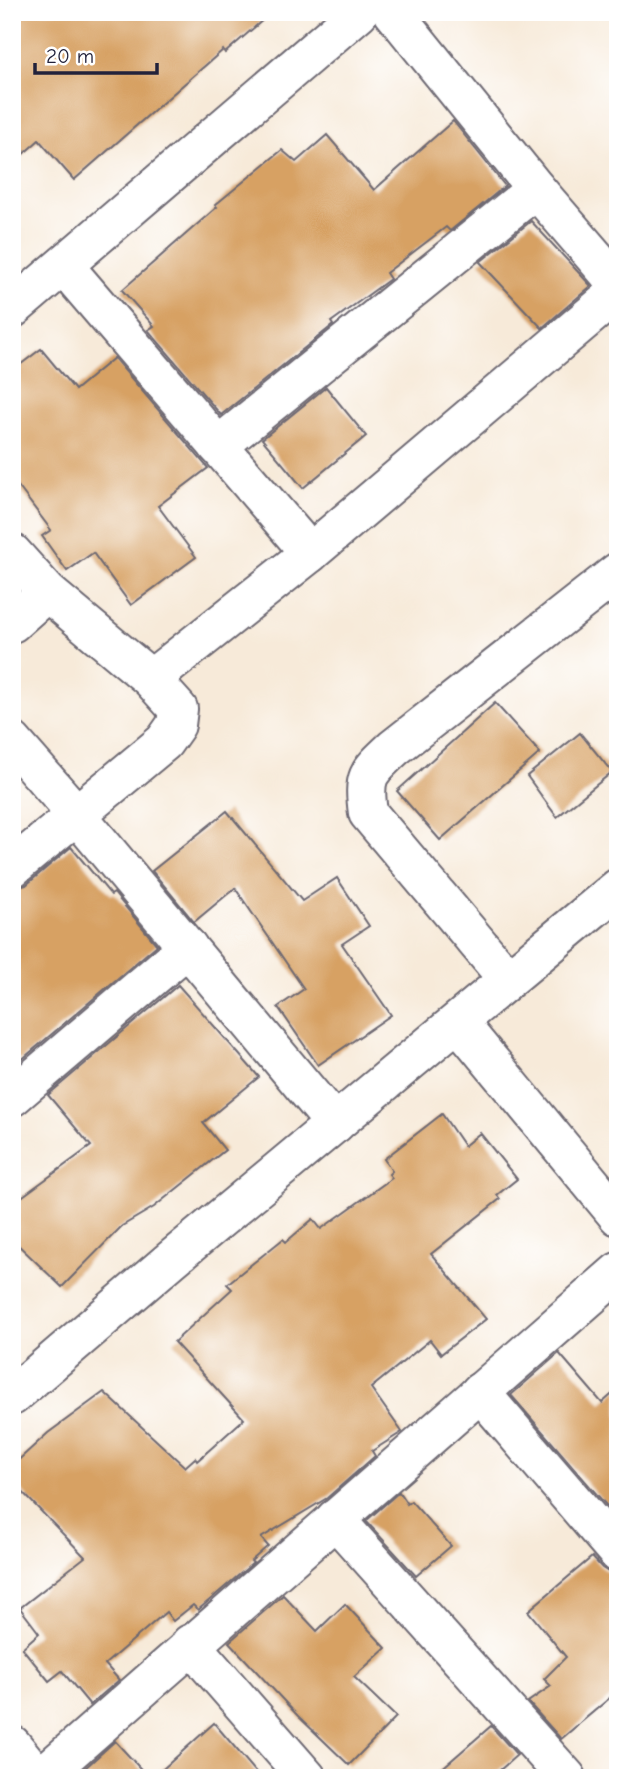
<svg xmlns="http://www.w3.org/2000/svg" width="630" height="1790" font-family="'Comic Neue',sans-serif">
<style>
.building{fill:#d7a164}
.lines{fill:none;stroke-linecap:round;stroke-linejoin:round}
.minor-casing{stroke:#6d6872;stroke-width:42}
.minor{stroke:#fff;stroke-width:38}
</style>
<rect width="100%" height="100%" fill="#fff"/>
<filter id="ink" filterUnits="userSpaceOnUse"><feTurbulence type="fractalNoise" baseFrequency=".0143" numOctaves="2"/><feDisplacementMap in="SourceGraphic" scale="14" xChannelSelector="R" yChannelSelector="G"/><feConvolveMatrix kernelMatrix="1 2 1 2 8 2 1 2 1" color-interpolation-filters="sRGB"/></filter>
<filter id="wash" filterUnits="userSpaceOnUse"><feTurbulence type="fractalNoise" baseFrequency=".00686" numOctaves="4" result="noise"/><feDisplacementMap in="SourceGraphic" scale="28" xChannelSelector="R" yChannelSelector="G"/><feGaussianBlur stdDeviation="1.57" result="paint"/><feColorMatrix in="noise" values="0 0 0 0 0 0 0 0 0 0 0 0 0 0 0 0 0 1.4 0 .05"/><feComposite in="paint" operator="in"/></filter>
<g filter="url(#wash)">
<rect width="100%" height="100%" fill="#f7ead9"/>
<g id="blocks">
<g class="building">
<path d="M12,12H272L225,53L223,50L74,180L39,140L12,164Z"/>
<path d="M453,121L505,186L450,231L446,227L386,273L390,279L331,322L333,325L221,415L148,330L154,326L122,290L217,207L215,205L282,150L296,162L327,135L374,190Z"/>
<path d="M531,221L591,286L542,328L480,262Z"/>
<path d="M41,349L75,390L114,358L208,468L158,506L196,557L131,605L93,553L67,571L42,536L51,530L12,478V371Z"/>
<path d="M326,387L366,436L303,488L262,439Z"/>
<path d="M495,703L540,753L440,840L397,791Z"/>
<path d="M580,733L612,772L557,817L527,776Z"/>
<path d="M227,811L302,901L337,878L369,926L342,944L391,1015L318,1065L278,1007L304,989L235,888L194,922L152,871Z"/>
<path d="M71,847L111,895L114,893L157,945L20,1061L12,1052V889L26,885Z"/>
<path d="M178,985L259,1077L203,1123L225,1150L154,1207L122,1226L62,1287L12,1239V1204L91,1146L48,1095Z"/>
<path d="M442,1114L464,1146L480,1133L517,1179L497,1195L500,1199L431,1254L486,1319L441,1354L430,1340L371,1388L402,1432L372,1451L375,1456L327,1498L261,1538L268,1546L251,1561L253,1563L198,1610L193,1605L173,1621L166,1612L105,1664L119,1680L90,1705L62,1671L49,1681L22,1648L39,1633L20,1608L85,1557L12,1481V1466L48,1433L104,1392L185,1467L195,1458L197,1461L244,1419L174,1342L232,1289L227,1284L283,1239L286,1242L313,1219L321,1229L392,1178L389,1174L392,1171L384,1159Z"/>
<path d="M559,1353L602,1403L618,1389V1519L511,1395Z"/>
<path d="M399,1492L407,1504L411,1501L451,1546L416,1576L366,1521Z"/>
<path d="M592,1557L602,1568L610,1573L618,1574V1691L561,1739L528,1702L551,1686L544,1679L566,1657L528,1611Z"/>
<path d="M283,1595L317,1631L345,1604L386,1648L354,1677L396,1717L349,1765L298,1716L229,1642Z"/>
<path d="M214,1723L261,1778H153Z"/>
<path d="M491,1726L517,1755L491,1778H431Z"/>
<path d="M115,1741L149,1778H74Z"/>
</g>
</g>
</g>
<g filter="url(#ink)">
<use href="#blocks" fill-opacity="0" stroke="#6d6872" stroke-width="2"/>
<g class="lines">
<g class="minor-casing">
<g id="minor">
<path d="M393,12L536,189L618,284"/>
<path d="M64,266L310,553"/>
<path d="M12,309L359,12"/>
<path d="M218,446L536,189"/>
<path d="M12,553L47,592L151,679L178,709L176,725L164,742L12,868"/>
<path d="M12,623L47,592"/>
<path d="M151,679L310,553L618,292"/>
<path d="M12,741L76,814L335,1124"/>
<path d="M507,978L368,813C363,776 367,773 394,748L618,572"/>
<path d="M458,1022L618,1216"/>
<path d="M12,1097L188,947"/>
<path d="M480,1392L618,1553"/>
<path d="M12,1396L172,1259L618,888"/>
<path d="M335,1519L567,1778"/>
<path d="M190,1644L307,1778"/>
<path d="M12,1745L39,1778"/>
<path d="M40,1778L618,1272"/>
</g>
</g>
<use href="#minor" class="minor"/>
</g>
</g>
<rect width="630" height="1790" fill="none" stroke="#fff" stroke-width="42"/>
<path d="M35 63v10h122v-10" fill="none" stroke="#22223b" stroke-width="3.5"/>
<text x="46" y="63" font-size="21" fill="#22223b" stroke="#ffffff" stroke-width="5" paint-order="stroke">20 m</text>
</svg>
